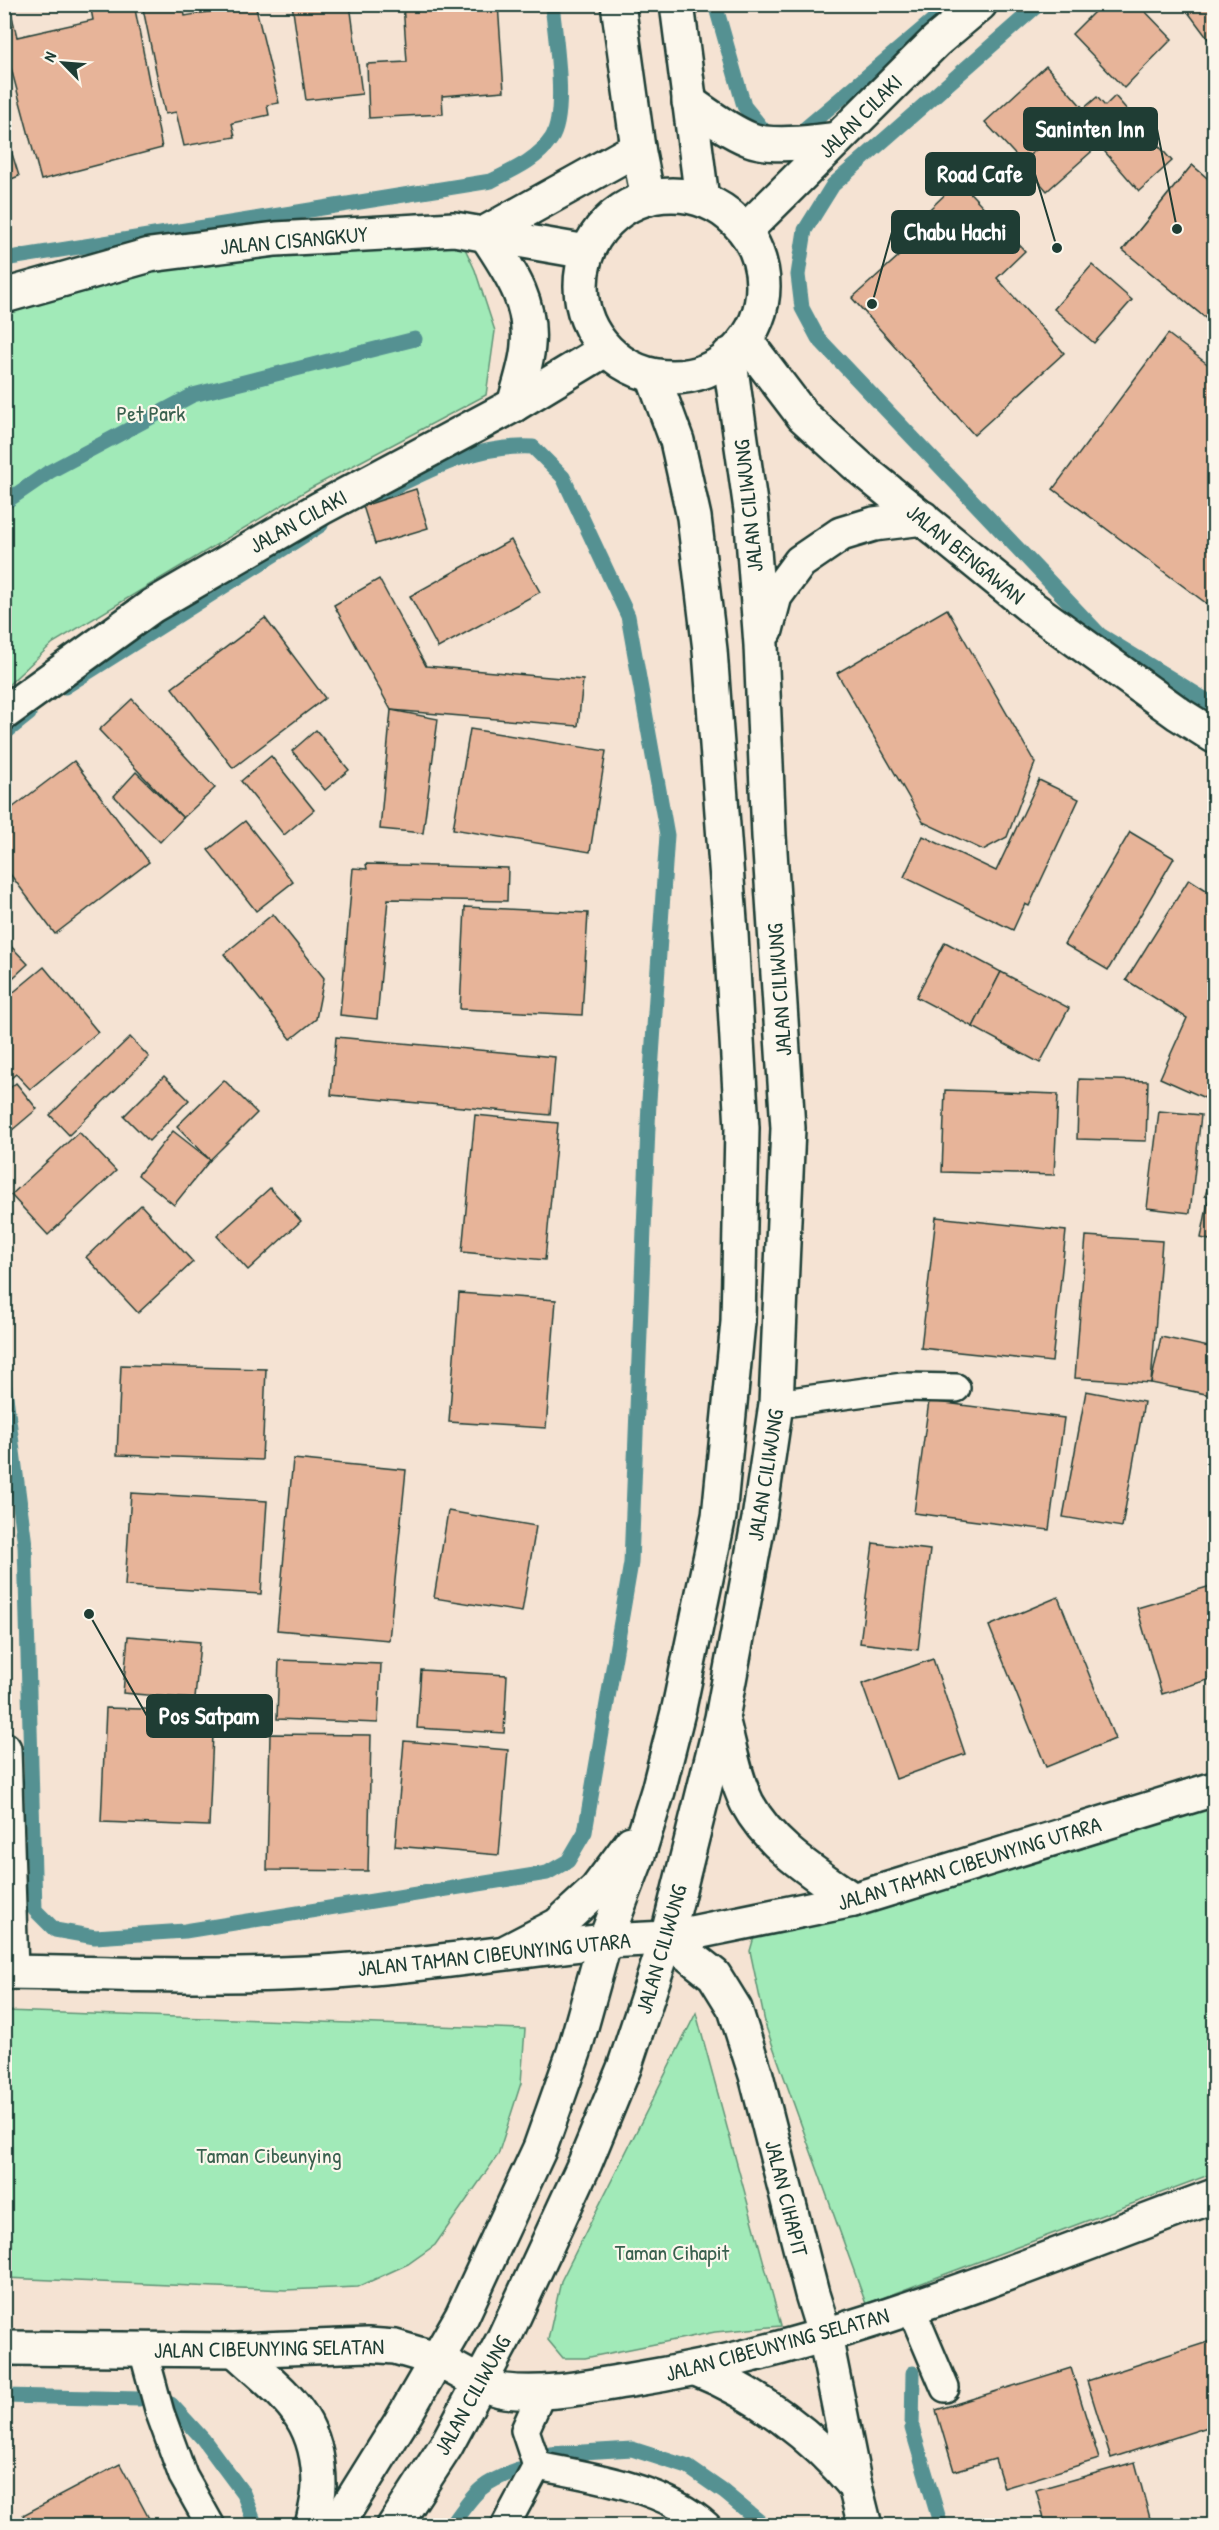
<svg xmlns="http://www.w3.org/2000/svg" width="1219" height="2530" font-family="'Patrick Hand',sans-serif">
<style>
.green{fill:#a1eab8;stroke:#609476;stroke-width:1.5}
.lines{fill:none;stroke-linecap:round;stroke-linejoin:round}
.stream{stroke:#549192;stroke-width:15}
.building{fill:#e7b499;stroke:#1f3d34;stroke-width:1.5}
.service-casing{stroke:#1f3d34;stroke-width:32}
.minor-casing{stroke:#1f3d34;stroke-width:38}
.tertiary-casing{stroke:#1f3d34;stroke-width:38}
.service{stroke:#fbf7ec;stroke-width:27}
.minor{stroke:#fbf7ec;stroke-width:33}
.tertiary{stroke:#fbf7ec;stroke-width:33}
.labels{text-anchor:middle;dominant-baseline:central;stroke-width:4.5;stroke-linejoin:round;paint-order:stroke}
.street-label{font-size:22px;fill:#1f3d34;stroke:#fbf7ec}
.park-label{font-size:22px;fill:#39604e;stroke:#fbf7ec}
.leader{fill:none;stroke:#1f3d34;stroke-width:2}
.callout-dot{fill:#1f3d34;stroke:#fbf7ec;stroke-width:2}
.callout{fill:#1f3d34;stroke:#1f3d34;stroke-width:2}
.callout-label{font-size:24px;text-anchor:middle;font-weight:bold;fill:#fff}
</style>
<rect width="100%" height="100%" fill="#f5e3d3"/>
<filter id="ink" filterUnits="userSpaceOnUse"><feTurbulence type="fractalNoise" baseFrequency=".0167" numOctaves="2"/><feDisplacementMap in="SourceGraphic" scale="12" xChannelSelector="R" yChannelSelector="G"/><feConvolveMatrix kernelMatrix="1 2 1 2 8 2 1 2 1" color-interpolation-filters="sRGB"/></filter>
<g filter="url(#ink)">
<g class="green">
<path d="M461,240L475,270L495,331L486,395L309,489L53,643L5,688V288L149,265Z"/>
<path d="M1214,1802V2173L866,2304L766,2027L750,1951L758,1923L777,1910L1076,1851Z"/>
<path d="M5,2011L525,2029L521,2083L498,2155L435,2245L408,2264L358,2287L285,2290L5,2278Z"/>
<path d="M696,2013L781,2326L715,2332L585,2358H563L548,2340L561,2281Z"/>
</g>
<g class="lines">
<g class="stream">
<path d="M715,4L744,106L766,133L801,132L952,4"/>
<path d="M1039,4L833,185L805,230L798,275L802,308L818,338L1100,635L1214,705"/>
<path d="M4,259L491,181C513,170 537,160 551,139C568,115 555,35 552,4"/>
<path d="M4,503L49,472L193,395L415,339"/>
<path d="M65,687L321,525"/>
<path d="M4,734L29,714"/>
<path d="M4,1381L25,1545L35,1910L55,1930L95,1937L185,1931L547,1873L568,1861L585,1832L631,1563L649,1101L667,835L628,616L563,477L533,447C475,444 428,471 377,496"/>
<path d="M913,2373L912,2428L941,2526"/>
<path d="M4,2396L139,2399"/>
<path d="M171,2404L203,2439L243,2493L256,2526"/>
<path d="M550,2454L632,2449L688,2467L724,2492L765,2526"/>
<path d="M451,2526C475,2493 478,2484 518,2470"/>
</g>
</g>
<g class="building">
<path d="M4,4H9L17,37L93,20L90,4H134L162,148L41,180L11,68L4,69Z"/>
<path d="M142,4H183L185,16L255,4L279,103L267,105L269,115L232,123L235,137L184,146L176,112L165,114Z"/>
<path d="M292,4H350L362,94L306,100Z"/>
<path d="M403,4H498L504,91L442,96L443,114L369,118L367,64L407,62Z"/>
<path d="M1102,4H1138L1172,39L1124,88L1072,34Z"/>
<path d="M1182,4H1214V47Z"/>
<path d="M1046,66L1083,108L1022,162L985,122Z"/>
<path d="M1115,96L1172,161L1139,191L1099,145L1047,191L1022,162L1097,97L1105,106Z"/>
<path d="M4,128L19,176L4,182Z"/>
<path d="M1192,165L1214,184V325L1123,250Z"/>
<path d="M1192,165L1214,184V325L1123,250Z"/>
<path d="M959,181L1025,251L997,278L1064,353L974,435L852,298L919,238L910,228Z"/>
<path d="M1092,265L1132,300L1094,343L1054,309Z"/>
<path d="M1168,334L1214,369V609L1053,489Z"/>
<path d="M416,489L428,528L375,544L363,506Z"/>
<path d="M511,540L540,592L438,648L410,596Z"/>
<path d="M379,579L426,666L583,680L578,726L391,710L334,605Z"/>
<path d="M947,609L1035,763L1007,837L983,850L923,822L837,673Z"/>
<path d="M265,618L325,698L233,768L172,688Z"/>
<path d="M132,699L215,788L183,818L99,730Z"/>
<path d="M391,710L438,719L423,833L380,829Z"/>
<path d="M470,729L606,751L590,852L453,829Z"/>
<path d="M316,730L349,770L325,790L292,751Z"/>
<path d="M271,756L314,810L284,835L241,781Z"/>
<path d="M74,761L149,862L55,934L4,866V814Z"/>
<path d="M136,772L183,818L160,842L114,796Z"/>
<path d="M1039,780L1079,799L1029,906L1025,904L1013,930L904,877L923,836L996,871Z"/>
<path d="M245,821L293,882L256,911L208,850Z"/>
<path d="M1130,832L1174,858L1108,970L1064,944Z"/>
<path d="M366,864L508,868L507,901L388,899L377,1019L340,1015L353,868L367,869Z"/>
<path d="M1189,879L1214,895V1083L1207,1099L1160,1078L1187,1018L1126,980Z"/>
<path d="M465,907L588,913L582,1015L460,1009Z"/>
<path d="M273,914L324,978L316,1019L291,1039L224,954Z"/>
<path d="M4,939L28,964L4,986Z"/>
<path d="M945,942L1001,972L973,1027L916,997Z"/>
<path d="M44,967L98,1032L30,1089L16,1074L4,1084V1000Z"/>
<path d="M1001,972L1069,1008L1040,1063L973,1027Z"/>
<path d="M130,1037L149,1057L69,1135L50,1115Z"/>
<path d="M336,1037L555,1057L550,1115L331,1095Z"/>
<path d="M164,1076L189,1100L149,1141L124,1116Z"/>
<path d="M1079,1079L1148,1081L1146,1141L1077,1139Z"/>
<path d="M224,1080L257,1113L210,1160L177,1126Z"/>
<path d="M16,1083L37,1109L4,1137V1093Z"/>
<path d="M945,1090L1058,1094L1054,1175L942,1172Z"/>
<path d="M1159,1111L1201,1115L1190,1213L1147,1208Z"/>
<path d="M475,1115L558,1123L545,1260L462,1252Z"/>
<path d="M173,1131L210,1160L174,1205L138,1175Z"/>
<path d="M79,1132L116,1171L48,1235L11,1195Z"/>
<path d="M1214,1169V1241L1201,1238L1209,1197L1205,1196Z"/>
<path d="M270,1188L301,1221L248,1270L217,1236Z"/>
<path d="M141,1205L193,1262L138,1313L86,1257Z"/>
<path d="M936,1217L1066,1231L1052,1362L921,1348Z"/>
<path d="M1086,1236L1162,1241L1151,1383L1075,1378Z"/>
<path d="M459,1293L556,1300L546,1428L449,1422Z"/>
<path d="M1161,1337L1214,1348V1377L1211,1395L1151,1383Z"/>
<path d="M121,1365L266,1369L262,1460L117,1455Z"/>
<path d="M1086,1391L1144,1402L1122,1527L1063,1517Z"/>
<path d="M929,1401L1064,1418L1049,1530L914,1513Z"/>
<path d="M293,1459L406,1470L389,1640L277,1630Z"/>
<path d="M131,1493L267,1501L261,1594L125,1586Z"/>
<path d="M448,1511L536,1526L522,1612L434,1598Z"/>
<path d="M873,1543L930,1550L918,1650L860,1643Z"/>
<path d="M1214,1585V1678L1162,1694L1137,1608Z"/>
<path d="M1058,1597L1115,1739L1046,1767L989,1626Z"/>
<path d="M128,1636L200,1642L195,1699L123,1693Z"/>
<path d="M933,1659L965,1754L896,1779L862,1684Z"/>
<path d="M279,1660L381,1664L378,1723L277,1719Z"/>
<path d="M421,1670L507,1675L504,1733L417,1728Z"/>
<path d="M106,1708L214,1711L209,1826L101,1822Z"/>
<path d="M270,1734L371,1735L368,1871L267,1870Z"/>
<path d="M404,1741L508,1750L499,1855L395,1846Z"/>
<path d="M1214,2340V2425L1111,2458L1087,2381Z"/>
<path d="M1071,2368L1099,2459L1004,2488L995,2459L954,2471L936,2410Z"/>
<path d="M1135,2462L1152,2526H1046L1036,2490Z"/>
<path d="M120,2464L153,2526H28L23,2515Z"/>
</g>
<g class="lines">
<g class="service-casing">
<g id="service">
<path d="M776,1404L903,1387L956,1388"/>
<path d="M911,2308L945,2388"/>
<path d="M143,2350L160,2413L183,2476L211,2526"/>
<path d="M537,2466C590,2476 666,2488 707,2526"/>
<path d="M505,2526L537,2466L525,2430L541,2394"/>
</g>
</g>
<g class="minor-casing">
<g id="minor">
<path d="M4,1749L11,1972"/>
<path d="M4,1972C96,1973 187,1977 279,1974C388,1971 497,1953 605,1941"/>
<path d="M4,2348L235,2350L368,2345L395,2347L436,2359"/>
</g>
</g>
<g class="tertiary-casing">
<g id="tertiary">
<path d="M618,4L638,148L648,198"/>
<path d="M677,4L702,199"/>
<path d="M689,102C708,115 727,130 749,139C771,148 813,142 837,139"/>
<circle cx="672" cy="286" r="91"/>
<path d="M745,231L936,41L980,4"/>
<path d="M485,233C508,269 532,300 528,345C527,364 519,386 514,405"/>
<path d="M485,233L638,148"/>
<path d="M4,296L150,255L276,239L454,229L587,252"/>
<path d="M746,341L803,416L859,467L1032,608L1179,714L1214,736"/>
<path d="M766,630L775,596L800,562L841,534L874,524L923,518"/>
<path d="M4,713L152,606L321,508L514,405L605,350"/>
<path d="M723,1722C730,1749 735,1778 747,1803C770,1846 814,1873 853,1900"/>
<path d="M667,1938L714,1975L735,2009L756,2075L812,2294L825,2336L855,2486L865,2526"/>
<path d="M605,1941L667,1938L853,1900L1214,1789"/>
<path d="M508,1951L558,1925L596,1890L631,1843"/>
<path d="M235,2350C282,2394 319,2414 319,2485C319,2498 315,2512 312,2526"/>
<path d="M436,2359C455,2368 484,2388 505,2391C548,2396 590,2386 631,2380C834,2348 1023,2266 1214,2196"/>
<path d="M696,2369C756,2393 814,2436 855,2486"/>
<path d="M336,2526L402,2420L462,2316L540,2148L574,2052L605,1941L638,1855L658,1791L679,1708L719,1516L738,1322L742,1128L731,934L710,650L694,517L677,441L653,376"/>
<path d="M394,2526L446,2446L504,2338L585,2163L624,2068L667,1938L722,1718L759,1519L776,1404L788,1128L769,836L761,645L751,510L729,355"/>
</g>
</g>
<use href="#service" class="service"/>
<use href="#minor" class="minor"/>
<use href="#tertiary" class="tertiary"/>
</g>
</g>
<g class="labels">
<g class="street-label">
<text transform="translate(860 116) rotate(-45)">JALAN CILAKI</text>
<text transform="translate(294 240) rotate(-5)">JALAN CISANGKUY</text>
<text transform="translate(748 506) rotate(-96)">JALAN CILIWUNG</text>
<text transform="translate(298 521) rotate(-29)">JALAN CILAKI</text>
<text transform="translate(966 554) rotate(39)">JALAN BENGAWAN</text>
<text transform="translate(779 990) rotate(-94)">JALAN CILIWUNG</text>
<text transform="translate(765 1475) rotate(-81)">JALAN CILIWUNG</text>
<text transform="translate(969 1863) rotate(-17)">JALAN TAMAN CIBEUNYING UTARA</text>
<text transform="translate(661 1949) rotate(-74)">JALAN CILIWUNG</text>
<text transform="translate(494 1954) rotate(-6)">JALAN TAMAN CIBEUNYING UTARA</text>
<text transform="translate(787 2198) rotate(76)">JALAN CIHAPIT</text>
<text transform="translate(777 2344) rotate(-15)">JALAN CIBEUNYING SELATAN</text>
<text transform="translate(269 2348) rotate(-1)">JALAN CIBEUNYING SELATAN</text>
<text transform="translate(472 2395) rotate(-61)">JALAN CILIWUNG</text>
</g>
<g class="park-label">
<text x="151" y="413">Pet Park</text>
<text x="269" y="2155">Taman Cibeunying</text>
<text x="672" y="2252">Taman Cihapit</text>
</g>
</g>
<path class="leader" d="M1177 229L1157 129M1057 248L1035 174M872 304L892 232M89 1614L147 1716"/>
<g class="callout-dot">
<circle cx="1177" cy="229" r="6"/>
<circle cx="1057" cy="248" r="6"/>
<circle cx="872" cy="304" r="6"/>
<circle cx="89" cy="1614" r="6"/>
</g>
<g class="callout">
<rect x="1024" y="108" width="133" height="42" rx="6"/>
<rect x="926" y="153" width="109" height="42" rx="6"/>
<rect x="892" y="211" width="127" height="42" rx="6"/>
<rect x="147" y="1695" width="125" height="42" rx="6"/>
</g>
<g class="callout-label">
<text x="1090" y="137">Saninten Inn</text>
<text x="980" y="182">Road Cafe</text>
<text x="955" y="240">Chabu Hachi</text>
<text x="209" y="1724">Pos Satpam</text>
</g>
<rect width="1219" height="2530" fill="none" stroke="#fbf7ec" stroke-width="24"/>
<rect x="12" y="12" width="1195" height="2506" fill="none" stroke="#1f3d34" stroke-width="2" filter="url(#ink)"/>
<g transform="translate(63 63) rotate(295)" stroke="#fbf7ec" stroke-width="4.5" paint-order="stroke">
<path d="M0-4.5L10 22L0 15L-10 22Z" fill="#1f3d34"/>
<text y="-9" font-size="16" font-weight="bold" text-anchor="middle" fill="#1f3d34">N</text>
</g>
</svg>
